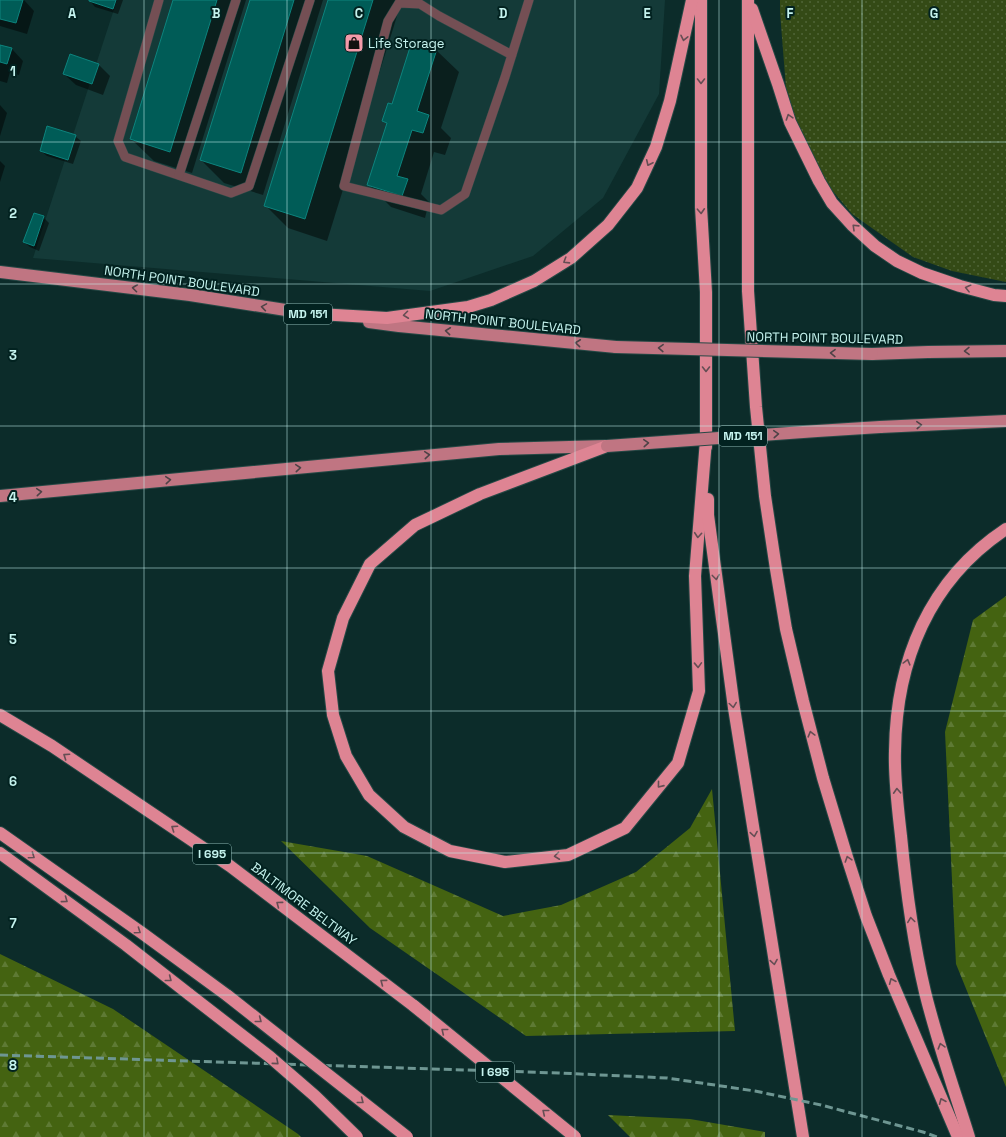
<svg xmlns="http://www.w3.org/2000/svg" width="1006" height="1137" font-family="'Space Grotesk',sans-serif">
<style>
.built{fill:#143a38}
.grass{fill:url(#grass-dots)}
.forest{fill:url(#forest-firs)}
.shadow{fill:#0007}
.building{fill:#005c57;stroke:#0d847e}
.lines{fill:none;stroke-linecap:round;stroke-linejoin:round}
.service-casing{stroke:#264845;stroke-width:10}
.primary-casing{stroke:#264845;stroke-width:14}
.motorway-casing{stroke:#264845;stroke-width:14}
.service{stroke:#744f54;stroke-width:9}
.primary{stroke:#c07582;stroke-width:12}
.motorway{stroke:#de8493;stroke-width:12}
.rail{stroke:#6e9692;stroke-width:3;stroke-dasharray:8 4;stroke-linecap:butt}
.primary-bridge-casing{stroke:#264845;stroke-width:14;stroke-linecap:butt}
.motorway-bridge-casing{stroke:#264845;stroke-width:14;stroke-linecap:butt}
.primary-bridge{stroke:#c07582;stroke-width:12}
.motorway-bridge{stroke:#de8493;stroke-width:12}
.oneway{stroke:#654e54}
.oneway2{stroke:#4e4347}
.grid{fill:none;stroke:#c5f3ee;stroke-width:1;stroke-opacity:0.55}
.labels{text-anchor:middle;dominant-baseline:central;stroke-width:4;stroke-linejoin:round;paint-order:stroke}
.shield{fill:#022220;stroke:#8ab4b0;stroke-width:1}
.shield-label{font-size:12px;font-weight:bold;fill:#c5f3ee}
.poi-label{font-size:13px;fill:#c5f3ee;stroke:#022220;text-anchor:start}
.street-label{font-size:13px;fill:#c5f3ee;stroke:#022220}
.grid-label{font-size:13px;text-anchor:middle;font-weight:bold;fill:#c5f3ee;stroke:#022220;stroke-width:4;stroke-linejoin:round;paint-order:stroke}
</style>
<defs>
<pattern id="grass-dots" width="8" height="8" patternUnits="userSpaceOnUse"><rect width="8" height="8" fill="#344a16"/><path d="M2 2h.1M6 6h.1" fill="none" stroke="#506538" stroke-width="1.8" stroke-linecap="round"/></pattern>
<pattern id="forest-firs" width="22" height="20" patternUnits="userSpaceOnUse"><rect width="22" height="20" fill="#446311"/><path d="M5 1l3.5 6h-7zM16 11l3.5 6h-7z" fill="#5e7a34"/></pattern>
</defs>
<rect width="100%" height="100%" fill="#0c2c2a"/>
<path class="built" d="M117,0H665L659,94L603,198L533,256L430,291L33,258Z"/>
<path class="grass" d="M780,0H1006V282L952,271L913,257L852,214L821,177L787,101L780,12Z"/>
<g class="forest">
<path d="M1006,596V1087L956,964L945,732L973,620Z"/>
<path d="M712,789L735,1031L526,1036L370,928L281,841L367,856L503,916L561,905L636,872L690,828Z"/>
<path d="M0,954L113,1009L298,1134L301,1137H0Z"/>
<path d="M608,1115L690,1119L765,1132V1137H630Z"/>
</g>
<g class="shadow">
<path d="M0,0H24L34,11L27,34L0,26Z"/>
<path d="M90,0H123L118,14L95,7L90,1Z"/>
<path d="M174,0H246L192,173L154,161L131,139Z"/>
<path d="M251,0H323L263,195L224,183L201,160Z"/>
<path d="M329,0H402L327,241L288,228L266,206Z"/>
<path d="M0,46L12,49L23,61L19,75L10,72L7,83L0,81Z"/>
<path d="M436,50L459,72L441,128L451,138L445,155L434,152L421,194L429,202L425,218L391,207L369,185L388,125L383,120L393,105Z"/>
<path d="M99,65L110,76L103,95L76,85L64,74Z"/>
<path d="M0,105L7,113L0,136Z"/>
<path d="M75,136L81,141L73,164L47,156L41,151Z"/>
<path d="M0,161L5,166L0,182Z"/>
<path d="M43,217L49,223L39,251L30,247L24,242Z"/>
</g>
<g class="building">
<path d="M0,0H23L16,23L0,19Z"/>
<path d="M89,0H116L113,9L89,1Z"/>
<path d="M173,0H217L170,152L130,139Z"/>
<path d="M250,0H294L241,173L200,160Z"/>
<path d="M328,0H373L305,219L264,206Z"/>
<path d="M412,41L437,49L417,111L429,115L423,133L412,130L397,176L408,179L402,196L367,185L387,123L382,121L388,103L392,104Z"/>
<path d="M0,45L12,48L7,64L0,62Z"/>
<path d="M70,54L99,64L92,84L63,74Z"/>
<path d="M47,126L76,135L68,160L40,151Z"/>
<path d="M34,213L44,216L34,246L23,242Z"/>
</g>
<g class="lines">
<g class="service-casing">
<g id="service">
<path d="M159,0L118,141L125,157L231,193L249,186L310,0"/>
<path d="M512,55L439,16L420,4L399,3L388,21L344,186L441,210L465,194L505,77L529,0"/>
<path d="M179,175L236,0"/>
</g>
</g>
<g class="primary-casing">
<g id="primary">
<path d="M0,272L190,295L311,314"/>
<path d="M369,322L399,326L616,347"/>
<path d="M872,354L928,352L1006,351"/>
<path d="M880,427L1006,421"/>
<path d="M0,496L499,449L605,446"/>
</g>
</g>
<g class="motorway-casing">
<g id="motorway">
<path d="M701,0V207L706,292V447"/>
<path d="M748,0V291L756,407L765,496L776,569L786,629L803,701L823,778L846,854L866,916L889,975L958,1137"/>
<path d="M752,9L778,84L790,122L819,181L832,203L852,225L875,246L897,261L922,273L960,286L994,295L1006,296"/>
<path d="M301,313L387,318L468,307L491,300L534,281L571,258L608,225L637,188L656,147L670,101L692,0"/>
<path d="M607,446L480,494L415,525L370,564L343,618L328,671L333,715L346,756L369,795L404,827L450,851L505,862L568,855L625,828L678,763L699,691L695,576L706,440"/>
<path d="M708,499V515L734,708L803,1137"/>
<path d="M0,715L52,746L230,866L414,1006"/>
<path d="M0,833L142,933L228,996"/>
<path d="M0,853L126,945L190,995"/>
<path d="M969,1137C954,1089 937,1041 925,992C913,941 906,889 901,836C898,809 894,779 895,751C896,661 929,580 1006,529"/>
</g>
</g>
<use href="#service" class="service"/>
<use href="#primary" class="primary"/>
<use href="#motorway" class="motorway"/>
<path class="rail" d="M0,1055L559,1073L667,1078L755,1091L821,1105L923,1132L937,1137"/>
<g class="primary-bridge-casing">
<g id="primary-bridge">
<path d="M616,347L872,354"/>
<path d="M607,446L817,431L880,427"/>
</g>
</g>
<g class="motorway-bridge-casing">
<g id="motorway-bridge">
<path d="M190,995L270,1057L315,1096L357,1137"/>
<path d="M228,996L407,1137"/>
<path d="M414,1006L575,1137"/>
</g>
</g>
<use href="#primary-bridge" class="primary-bridge"/>
<use href="#motorway-bridge" class="motorway-bridge"/>
</g>
<defs><path id="oneway-chevron" d="M-2-3.5L2.5 0L-2 3.5" fill="none" stroke-width="1.6" stroke-linecap="round" stroke-linejoin="round"/></defs>
<g class="oneway">
<use href="#oneway-chevron" transform="translate(684 38) rotate(102)"/>
<use href="#oneway-chevron" transform="translate(701 81) rotate(90)"/>
<use href="#oneway-chevron" transform="translate(789 117) rotate(-108)"/>
<use href="#oneway-chevron" transform="translate(649 163) rotate(115)"/>
<use href="#oneway-chevron" transform="translate(701 211) rotate(87)"/>
<use href="#oneway-chevron" transform="translate(855 227) rotate(-136)"/>
<use href="#oneway-chevron" transform="translate(566 261) rotate(148)"/>
<use href="#oneway-chevron" transform="translate(968 288) rotate(-166)"/>
<use href="#oneway-chevron" transform="translate(406 315) rotate(173)"/>
<use href="#oneway-chevron" transform="translate(706 369) rotate(90)"/>
<use href="#oneway-chevron" transform="translate(698 535) rotate(95)"/>
<use href="#oneway-chevron" transform="translate(716 577) rotate(83)"/>
<use href="#oneway-chevron" transform="translate(907 662) rotate(-75)"/>
<use href="#oneway-chevron" transform="translate(698 665) rotate(88)"/>
<use href="#oneway-chevron" transform="translate(733 705) rotate(82)"/>
<use href="#oneway-chevron" transform="translate(811 734) rotate(-105)"/>
<use href="#oneway-chevron" transform="translate(66 756) rotate(-146)"/>
<use href="#oneway-chevron" transform="translate(660 785) rotate(129)"/>
<use href="#oneway-chevron" transform="translate(897 791) rotate(-93)"/>
<use href="#oneway-chevron" transform="translate(174 828) rotate(-146)"/>
<use href="#oneway-chevron" transform="translate(754 834) rotate(81)"/>
<use href="#oneway-chevron" transform="translate(32 856) rotate(35)"/>
<use href="#oneway-chevron" transform="translate(557 856) rotate(173)"/>
<use href="#oneway-chevron" transform="translate(848 859) rotate(-108)"/>
<use href="#oneway-chevron" transform="translate(65 900) rotate(36)"/>
<use href="#oneway-chevron" transform="translate(279 904) rotate(-143)"/>
<use href="#oneway-chevron" transform="translate(911 920) rotate(-98)"/>
<use href="#oneway-chevron" transform="translate(138 931) rotate(35)"/>
<use href="#oneway-chevron" transform="translate(774 962) rotate(81)"/>
<use href="#oneway-chevron" transform="translate(169 979) rotate(38)"/>
<use href="#oneway-chevron" transform="translate(892 981) rotate(-113)"/>
<use href="#oneway-chevron" transform="translate(383 982) rotate(-143)"/>
<use href="#oneway-chevron" transform="translate(259 1020) rotate(38)"/>
<use href="#oneway-chevron" transform="translate(444 1031) rotate(-141)"/>
<use href="#oneway-chevron" transform="translate(941 1046) rotate(-106)"/>
<use href="#oneway-chevron" transform="translate(276 1062) rotate(41)"/>
<use href="#oneway-chevron" transform="translate(361 1101) rotate(38)"/>
<use href="#oneway-chevron" transform="translate(942 1101) rotate(-113)"/>
<use href="#oneway-chevron" transform="translate(545 1112) rotate(-141)"/>
</g>
<g class="oneway2">
<use href="#oneway-chevron" transform="translate(135 288) rotate(-173)"/>
<use href="#oneway-chevron" transform="translate(264 307) rotate(-171)"/>
<use href="#oneway-chevron" transform="translate(448 331) rotate(-174)"/>
<use href="#oneway-chevron" transform="translate(578 343) rotate(-174)"/>
<use href="#oneway-chevron" transform="translate(661 348) rotate(-178)"/>
<use href="#oneway-chevron" transform="translate(967 351) rotate(179)"/>
<use href="#oneway-chevron" transform="translate(833 353) rotate(-179)"/>
<use href="#oneway-chevron" transform="translate(919 425) rotate(-3)"/>
<use href="#oneway-chevron" transform="translate(776 434) rotate(-4)"/>
<use href="#oneway-chevron" transform="translate(646 443) rotate(-4)"/>
<use href="#oneway-chevron" transform="translate(427 455) rotate(-5)"/>
<use href="#oneway-chevron" transform="translate(298 468) rotate(-5)"/>
<use href="#oneway-chevron" transform="translate(168 480) rotate(-5)"/>
<use href="#oneway-chevron" transform="translate(39 492) rotate(-5)"/>
</g>
<path class="grid" d="M144,0V1137M287,0V1137M431,0V1137M575,0V1137M719,0V1137M862,0V1137M0,142H1006M0,284H1006M0,426H1006M0,568H1006M0,711H1006M0,853H1006M0,995H1006"/>
<defs>
<g id="shop-square" transform="scale(1)"><rect x="-9" y="-9" width="18" height="18" rx="4" fill="#f39aa9" stroke="#022220"/><path d="M-5-2.5h2.3a2.7 3.5 0 0 1 5.4 0H5L5.5 6h-11ZM-1.5-2.5h3a1.5 2.3 0 0 0-3 0Z" fill="#111"/></g>
</defs>
<g fill-rule="evenodd">
<use href="#shop-square" x="354" y="43"/>
</g>
<g class="labels">
<g class="shield">
<rect x="284" y="304" width="48" height="20" rx="3"/>
<rect x="719" y="426" width="48" height="20" rx="3"/>
<rect x="193" y="844" width="38" height="20" rx="3"/>
<rect x="476" y="1062" width="38" height="20" rx="3"/>
</g>
<g class="shield-label">
<text x="308" y="314">MD 151</text>
<text x="743" y="436">MD 151</text>
<text x="212" y="854">I 695</text>
<text x="495" y="1072">I 695</text>
</g>
<g class="poi-label">
<text x="368" y="43">Life Storage</text>
</g>
<g class="street-label">
<text transform="translate(182 281) rotate(8)">NORTH POINT BOULEVARD</text>
<text transform="translate(503 322) rotate(6)">NORTH POINT BOULEVARD</text>
<text transform="translate(825 338) rotate(1)">NORTH POINT BOULEVARD</text>
<text transform="translate(304 904) rotate(37)">BALTIMORE BELTWAY</text>
</g>
</g>
<g class="grid-label">
<text x="72" y="18">A</text>
<text x="216" y="18">B</text>
<text x="359" y="18">C</text>
<text x="503" y="18">D</text>
<text x="647" y="18">E</text>
<text x="790" y="18">F</text>
<text x="934" y="18">G</text>
<text x="13" y="76">1</text>
<text x="13" y="218">2</text>
<text x="13" y="360">3</text>
<text x="13" y="502">4</text>
<text x="13" y="644">5</text>
<text x="13" y="786">6</text>
<text x="13" y="928">7</text>
<text x="13" y="1070">8</text>
</g>
</svg>
